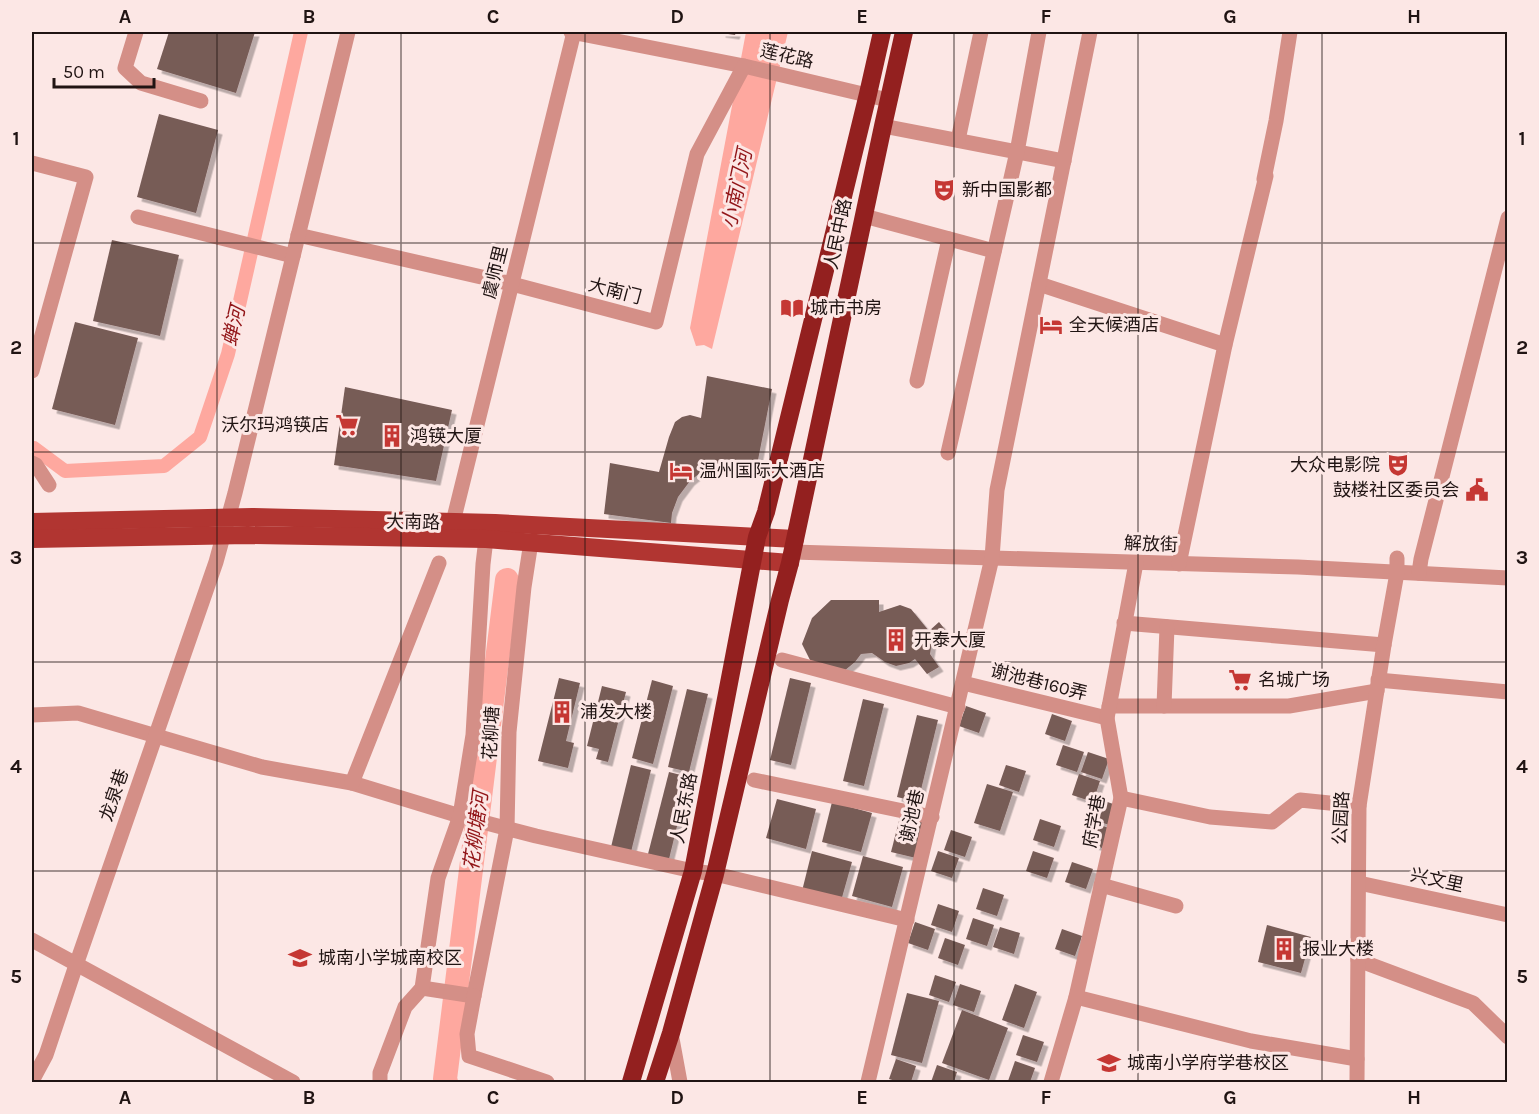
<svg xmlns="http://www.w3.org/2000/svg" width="1539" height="1114" font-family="Karla,'Noto Sans SC',sans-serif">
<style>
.water{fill:#fea89f}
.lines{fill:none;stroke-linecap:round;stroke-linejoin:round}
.canal{stroke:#fea89f;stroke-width:14}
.river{stroke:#fea89f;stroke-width:24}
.building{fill:#775b57;filter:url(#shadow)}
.minor{stroke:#d48f87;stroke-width:15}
.major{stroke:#b13531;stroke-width:18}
.highway{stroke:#93201f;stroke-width:18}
.grid{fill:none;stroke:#201413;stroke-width:1.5;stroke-opacity:0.55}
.labels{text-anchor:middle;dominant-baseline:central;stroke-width:6;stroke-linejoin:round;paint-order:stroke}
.street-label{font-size:18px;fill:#201413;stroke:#fce7e5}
.poi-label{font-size:18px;fill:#201413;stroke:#fce7e5;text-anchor:start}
.water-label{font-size:20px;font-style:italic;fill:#921518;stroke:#fce7e5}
.neatline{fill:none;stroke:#201413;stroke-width:2}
.grid-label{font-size:20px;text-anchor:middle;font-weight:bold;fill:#201413}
</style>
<defs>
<filter id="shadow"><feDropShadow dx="4.5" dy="4.5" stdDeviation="0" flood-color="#0004"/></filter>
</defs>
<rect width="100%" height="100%" fill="#fce7e5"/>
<path class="water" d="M746,32H788L712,349L704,345L696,346L690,328Z"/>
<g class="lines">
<path class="canal" d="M32,448H34L65,471L164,466L200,437L228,354L301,32"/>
<path class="river" d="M446,1082L445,1079L507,580"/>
</g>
<g class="building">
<path d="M169,32H255L236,93L157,69Z"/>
<path d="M721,32H736L735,35L721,33Z"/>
<path d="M159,114L218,130L196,213L137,197Z"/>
<path d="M112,240L179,255L160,336L93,321Z"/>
<path d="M75,322L138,338L115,425L52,409Z"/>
<path d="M707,376L772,389L757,465L738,462L722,463L705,469L690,481L678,497L672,513L671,523L604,514L610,463L659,472L669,437L675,422L682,417L690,415L701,418Z"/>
<path d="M345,387L452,410L436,481L334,465Z"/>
<path d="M831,600H879V612L900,605L911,609L929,631L939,622L948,633L932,642L930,654L939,667L927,674L915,659L909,663L896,666L885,662L872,653L861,654L855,662L844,671L811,662L802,644L812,618Z"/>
<path d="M559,678L580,683L566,741L574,743L568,768L538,761Z"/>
<path d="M790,678L811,683L791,765L770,760Z"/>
<path d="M652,680L673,686L653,764L632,758Z"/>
<path d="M602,686L626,692L608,762L596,759L599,749L587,746Z"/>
<path d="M687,689L708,694L689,772L668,767Z"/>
<path d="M863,699L884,704L864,786L843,781Z"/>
<path d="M966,706L986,713L979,733L959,726Z"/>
<path d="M1052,714L1072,721L1065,741L1045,734Z"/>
<path d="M917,715L938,720L918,802L897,797Z"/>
<path d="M1063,745L1084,752L1077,772L1056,765Z"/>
<path d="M1088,752L1109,759L1102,779L1081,772Z"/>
<path d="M631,765L651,770L631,852L611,847Z"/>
<path d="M1006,765L1026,771L1019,792L999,785Z"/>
<path d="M669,772L689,777L669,859L648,854Z"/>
<path d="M1079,774L1100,781L1093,802L1072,795Z"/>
<path d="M987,784L1013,792L1000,831L974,823Z"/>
<path d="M1096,798L1116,805L1109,825L1089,818Z"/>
<path d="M777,799L816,809L806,849L766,838Z"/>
<path d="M832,802L872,813L861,852L822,842Z"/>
<path d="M900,817L925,823L916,858L891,852Z"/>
<path d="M1040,819L1061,826L1054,847L1033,840Z"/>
<path d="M1089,821L1109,828L1102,848L1082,841Z"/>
<path d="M951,830L972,837L965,857L944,850Z"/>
<path d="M812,851L852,862L841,901L802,891Z"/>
<path d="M938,851L959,858L952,878L931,871Z"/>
<path d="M1033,851L1054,858L1047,878L1026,871Z"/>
<path d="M863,856L903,867L892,907L852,896Z"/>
<path d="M1072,862L1093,869L1086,889L1065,882Z"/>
<path d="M983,888L1004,895L997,916L976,909Z"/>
<path d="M938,904L959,911L952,932L931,925Z"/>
<path d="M973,918L994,925L987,946L966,939Z"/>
<path d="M915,922L935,929L928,950L908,943Z"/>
<path d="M1267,925L1311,937L1301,973L1258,962Z"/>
<path d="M1000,927L1020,933L1014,954L993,947Z"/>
<path d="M1062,929L1082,936L1075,956L1055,949Z"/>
<path d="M945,938L965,945L958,965L938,958Z"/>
<path d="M935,975L956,982L949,1002L929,995Z"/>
<path d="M960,984L981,991L974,1012L953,1005Z"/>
<path d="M1015,984L1037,992L1024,1028L1002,1020Z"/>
<path d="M907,993L939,1001L922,1063L891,1055Z"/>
<path d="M962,1010L1008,1028L989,1080L942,1063Z"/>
<path d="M1023,1035L1044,1042L1037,1062L1016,1055Z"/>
<path d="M896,1059L916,1066L911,1082H899L889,1079Z"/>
<path d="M1015,1061L1035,1068L1030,1082L1008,1081Z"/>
<path d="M937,1065L957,1072L954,1082H931Z"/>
</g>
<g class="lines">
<g class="minor">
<path d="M136,32L125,68L141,83L201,101"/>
<path d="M571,32L744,66L888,100"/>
<path d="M883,126L1064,161"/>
<path d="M958,140L981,32"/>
<path d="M32,163L86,177L32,371"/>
<path d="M864,216L994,251"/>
<path d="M138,217L293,256"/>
<path d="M298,235L512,284L656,322L697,154L744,66"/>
<path d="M1039,284L1225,345"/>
<path d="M917,381L949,239"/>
<path d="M948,453L1017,152L1039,32"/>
<path d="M32,463L36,465L49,485"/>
<path d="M453,522L574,32"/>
<path d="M793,552L1298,567L1508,578"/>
<path d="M1179,564L1225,345L1266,176L1264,179L1276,121L1290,32"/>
<path d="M1419,573L1421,559L1508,218"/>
<path d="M1124,623L1384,645"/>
<path d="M782,660L958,707"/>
<path d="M1378,680L1508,692"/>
<path d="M963,683L1107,718"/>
<path d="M1109,706H1289L1377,691"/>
<path d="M1164,706L1167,627"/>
<path d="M32,715L78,713L262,767L352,783L460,816L536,836L693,871L715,874L907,920"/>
<path d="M754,780L932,817"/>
<path d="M352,783L439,563"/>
<path d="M1121,798L1210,817L1272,822L1300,800L1359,806"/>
<path d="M1359,883L1508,915"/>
<path d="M1101,885L1176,906"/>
<path d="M32,940L293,1082"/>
<path d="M1358,960L1473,1003L1508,1037"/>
<path d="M422,988L474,996L507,829L509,732L524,587L531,542"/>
<path d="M474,996L467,1034L469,1056L547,1082"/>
<path d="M1076,997L1251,1041L1357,1059"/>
<path d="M671,1033L680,1082"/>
<path d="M32,1081L46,1055L76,965L216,562L235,493L348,32"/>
<path d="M380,1082V1073L405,1007L422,988L438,878L460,816L473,735L483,564L486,539"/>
<path d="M868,1082L992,558L997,490L1090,32"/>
<path d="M1051,1082L1076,997L1121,798L1107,718L1136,563"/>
<path d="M1357,1082L1359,806L1384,645L1397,573V558"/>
</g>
<g class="major">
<path d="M32,522L252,517L495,523L795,539"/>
<path d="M32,539L248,535L486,539L790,563"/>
</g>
<g class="highway">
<path d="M631,1082L693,871L757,537L766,512L868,94L882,32"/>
<path d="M655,1082L671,1033L715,874L780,600L790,563L883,126L904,32"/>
</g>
</g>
<path class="grid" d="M217,32V1082M401,32V1082M585,32V1082M770,32V1082M954,32V1082M1138,32V1082M1322,32V1082M32,243H1508M32,452H1508M32,662H1508M32,871H1508"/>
<defs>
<g id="theatre-bare" transform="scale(1.8)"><path d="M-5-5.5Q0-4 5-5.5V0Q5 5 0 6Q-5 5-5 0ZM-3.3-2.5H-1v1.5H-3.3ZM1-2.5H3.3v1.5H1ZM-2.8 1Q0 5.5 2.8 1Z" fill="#c53733" stroke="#fce7e5" stroke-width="2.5" paint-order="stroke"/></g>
<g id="library-bare" transform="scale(1.8)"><path d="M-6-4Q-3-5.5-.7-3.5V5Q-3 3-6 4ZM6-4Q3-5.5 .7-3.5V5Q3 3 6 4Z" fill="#c53733" stroke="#fce7e5" stroke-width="2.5" paint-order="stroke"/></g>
<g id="hotel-bare" transform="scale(1.8)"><path d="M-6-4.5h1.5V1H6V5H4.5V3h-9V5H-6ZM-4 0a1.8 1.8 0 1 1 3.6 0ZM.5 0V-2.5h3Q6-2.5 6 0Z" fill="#c53733" stroke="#fce7e5" stroke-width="2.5" paint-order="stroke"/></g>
<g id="supermarket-bare" transform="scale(1.8)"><path d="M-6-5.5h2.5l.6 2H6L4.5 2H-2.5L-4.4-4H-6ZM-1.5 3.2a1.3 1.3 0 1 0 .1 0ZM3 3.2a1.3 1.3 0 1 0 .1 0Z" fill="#c53733" stroke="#fce7e5" stroke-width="2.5" paint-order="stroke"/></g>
<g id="building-bare" transform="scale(1.8)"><path d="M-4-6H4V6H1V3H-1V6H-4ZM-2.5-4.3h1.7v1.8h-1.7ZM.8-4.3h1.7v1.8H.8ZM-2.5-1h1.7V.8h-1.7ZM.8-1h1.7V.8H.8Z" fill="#c53733" stroke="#fce7e5" stroke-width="2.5" paint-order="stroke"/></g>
<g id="civic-bare" transform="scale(1.8)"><path d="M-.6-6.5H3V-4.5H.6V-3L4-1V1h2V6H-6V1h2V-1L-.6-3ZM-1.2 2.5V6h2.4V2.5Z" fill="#c53733" stroke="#fce7e5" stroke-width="2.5" paint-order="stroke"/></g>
<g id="school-bare" transform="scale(1.8)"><path d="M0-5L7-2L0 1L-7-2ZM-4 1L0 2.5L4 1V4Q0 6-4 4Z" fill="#c53733" stroke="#fce7e5" stroke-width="2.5" paint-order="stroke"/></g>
</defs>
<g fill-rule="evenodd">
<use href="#theatre-bare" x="944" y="190"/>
<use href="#library-bare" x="792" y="308"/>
<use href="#hotel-bare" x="1051" y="325"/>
<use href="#supermarket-bare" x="347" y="425"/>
<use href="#building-bare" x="392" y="436"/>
<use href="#theatre-bare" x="1398" y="465"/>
<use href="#hotel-bare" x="681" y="471"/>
<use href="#civic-bare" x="1477" y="490"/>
<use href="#building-bare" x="896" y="640"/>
<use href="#supermarket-bare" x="1240" y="680"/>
<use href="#building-bare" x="562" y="712"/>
<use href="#building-bare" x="1284" y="949"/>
<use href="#school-bare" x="300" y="958"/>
<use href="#school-bare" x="1109" y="1063"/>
</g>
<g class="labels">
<g class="street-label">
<text transform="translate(787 56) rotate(13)">莲花路</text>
<text transform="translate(838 234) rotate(-78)">人民中路</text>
<text transform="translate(495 272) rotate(-76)">虞师里</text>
<text transform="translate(615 291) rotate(15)">大南门</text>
<text transform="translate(413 522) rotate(1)">大南路</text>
<text transform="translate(1151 544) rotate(2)">解放街</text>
<text transform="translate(1039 682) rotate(14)">谢池巷160弄</text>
<text transform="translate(491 733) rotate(-87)">花柳塘</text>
<text transform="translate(114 795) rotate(-71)">龙泉巷</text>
<text transform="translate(684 808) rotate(-79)">人民东路</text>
<text transform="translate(912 816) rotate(-77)">谢池巷</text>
<text transform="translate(1341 818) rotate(-87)">公园路</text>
<text transform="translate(1094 821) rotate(-80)">府学巷</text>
<text transform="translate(1437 880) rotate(12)">兴文里</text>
</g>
<g class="poi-label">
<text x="962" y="190">新中国影都</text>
<text x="810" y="308">城市书房</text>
<text x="1069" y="325">全天候酒店</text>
<text x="329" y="425" text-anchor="end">沃尔玛鸿锳店</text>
<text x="410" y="436">鸿锳大厦</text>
<text x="1380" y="465" text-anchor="end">大众电影院</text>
<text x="699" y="471">温州国际大酒店</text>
<text x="1459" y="490" text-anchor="end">鼓楼社区委员会</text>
<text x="914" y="640">开泰大厦</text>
<text x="1258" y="680">名城广场</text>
<text x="580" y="712">浦发大楼</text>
<text x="1302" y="949">报业大楼</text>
<text x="318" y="958">城南小学城南校区</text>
<text x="1127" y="1063">城南小学府学巷校区</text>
</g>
<g class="water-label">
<text transform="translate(737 189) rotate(-78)">小南门河</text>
<text transform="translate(234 326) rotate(-77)">蝉河</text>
<text transform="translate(476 831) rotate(-83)">花柳塘河</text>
</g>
</g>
<rect width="1539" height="1114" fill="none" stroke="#fce7e5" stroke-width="66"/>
<path d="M54 78v9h100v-9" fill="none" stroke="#201413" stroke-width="3"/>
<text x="63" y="78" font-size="18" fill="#201413" stroke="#fce7e5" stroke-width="4.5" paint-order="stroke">50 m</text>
<rect x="33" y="33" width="1473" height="1048" class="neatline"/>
<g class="grid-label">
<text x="125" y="23">A</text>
<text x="309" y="23">B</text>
<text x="493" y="23">C</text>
<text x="677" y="23">D</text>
<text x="862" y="23">E</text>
<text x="1046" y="23">F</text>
<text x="1230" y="23">G</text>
<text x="1414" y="23">H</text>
<text x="16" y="145">1</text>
<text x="1522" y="145">1</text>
<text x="16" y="354">2</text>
<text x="1522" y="354">2</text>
<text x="16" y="564">3</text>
<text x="1522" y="564">3</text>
<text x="16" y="773">4</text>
<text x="1522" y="773">4</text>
<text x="16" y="983">5</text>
<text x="1522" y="983">5</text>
<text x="125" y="1104">A</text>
<text x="309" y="1104">B</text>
<text x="493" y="1104">C</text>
<text x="677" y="1104">D</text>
<text x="862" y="1104">E</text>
<text x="1046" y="1104">F</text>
<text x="1230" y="1104">G</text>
<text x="1414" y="1104">H</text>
</g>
</svg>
